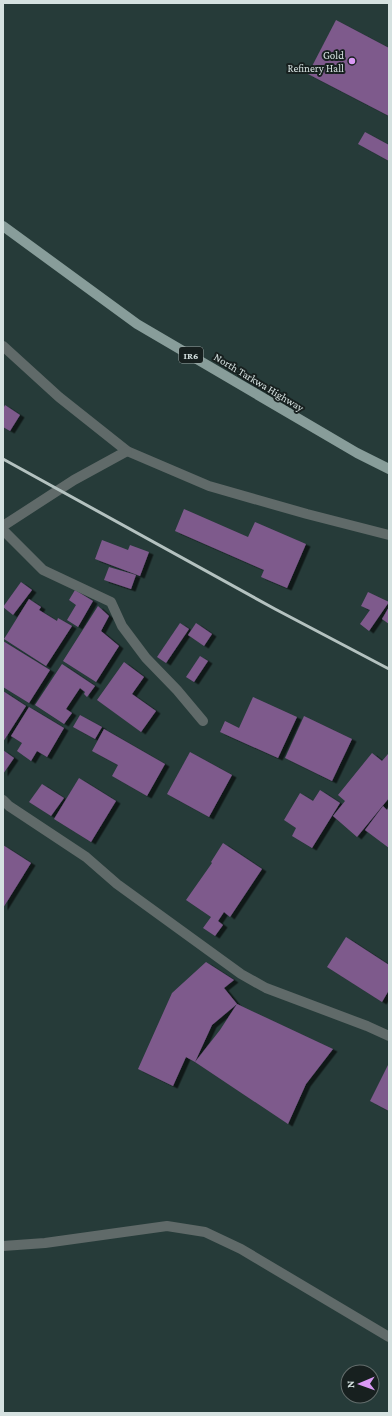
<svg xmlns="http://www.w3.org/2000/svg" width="392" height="1416" font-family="'Crimson Pro',serif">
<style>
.building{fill:#7e5a8c;filter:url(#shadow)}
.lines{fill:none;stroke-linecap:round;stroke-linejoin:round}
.street{stroke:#606a69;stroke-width:10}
.primary{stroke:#889d9a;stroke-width:10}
.rail{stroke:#b4c2c0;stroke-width:3}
.poi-dot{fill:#db99f5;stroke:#17201f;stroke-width:1.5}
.labels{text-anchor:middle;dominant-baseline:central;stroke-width:4;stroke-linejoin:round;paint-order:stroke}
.shield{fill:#17201f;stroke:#9ca7a6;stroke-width:1}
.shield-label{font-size:10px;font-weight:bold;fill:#d5e1e0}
.poi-label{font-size:11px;fill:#d5e1e0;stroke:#17201f;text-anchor:end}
.street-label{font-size:11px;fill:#d5e1e0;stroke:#17201f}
</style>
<defs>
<filter id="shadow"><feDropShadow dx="4.5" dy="2.5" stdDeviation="0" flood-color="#0009"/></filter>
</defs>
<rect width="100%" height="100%" fill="#263b39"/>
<g class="building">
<path d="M336,20L389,48V116L308,74Z"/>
<path d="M365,132L389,145V161L358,144Z"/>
<path d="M5,405L20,415L10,431L3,427V409Z"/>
<path d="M184,509L248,537L255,522L306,544L287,588L261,577L264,570L175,531Z"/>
<path d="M102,540L128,550L130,545L149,552L140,576L95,559Z"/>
<path d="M109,567L136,575L131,589L104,580Z"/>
<path d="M21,582L32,590L13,615L3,607Z"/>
<path d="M75,590L93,601L78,627L67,620L76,605L69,600Z"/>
<path d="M368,592L389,602L369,631L360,624L370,610L361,606Z"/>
<path d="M29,599L41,607L39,610L57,621L58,618L72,626L46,666L4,639Z"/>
<path d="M98,606L109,616L101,631L119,646L96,682L63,661Z"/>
<path d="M389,607V624L382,619Z"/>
<path d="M180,623L189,629L166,663L157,657Z"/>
<path d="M196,623L212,634L204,646L188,635Z"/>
<path d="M3,641L50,670L29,703L3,687Z"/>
<path d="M200,656L208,661L194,682L186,677Z"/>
<path d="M124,662L144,677L132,694L156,711L141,732L97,700Z"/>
<path d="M62,664L95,686L87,697L84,694L85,692L80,688L66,709L72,713L64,724L35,705Z"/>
<path d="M3,691L26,706L3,742Z"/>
<path d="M253,697L297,717L278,758L220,732L225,721L239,728Z"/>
<path d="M29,707L64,728L47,757L37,751L31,761L17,751L22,743L11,736Z"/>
<path d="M80,715L102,727L95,739L73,727Z"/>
<path d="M304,716L352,739L332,781L285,758Z"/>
<path d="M104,729L165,764L147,796L112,776L118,765L92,751Z"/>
<path d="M3,750L14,758L3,774Z"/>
<path d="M190,752L232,775L209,817L167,794Z"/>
<path d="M372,753L382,761L388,754L389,755V798L357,837L333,816L345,801L338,795Z"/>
<path d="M79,778L116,801L91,842L54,819Z"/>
<path d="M42,784L64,798L51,816L29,802Z"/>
<path d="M320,790L340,803L312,848L292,836L296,828L284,820L300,793L313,801Z"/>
<path d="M383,806L387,810L389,807V848L365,830Z"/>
<path d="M223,843L262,869L230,917L224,912L218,921L223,925L215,936L203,928L211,917L186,900L212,863L211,862Z"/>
<path d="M3,845L31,863L3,908Z"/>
<path d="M346,937L389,965V990L382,1002L327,967Z"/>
<path d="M206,962L234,980L224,988L237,1004L333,1049L306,1084L288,1124L195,1062L220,1030L237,1004L212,1025L195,1062L186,1057L173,1086L138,1069L172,993Z"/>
<path d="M389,1063V1111L370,1101Z"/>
</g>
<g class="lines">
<g class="street">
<path d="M3,346L59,397L127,451L209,486L307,514L389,535"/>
<path d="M3,526L74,480L127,451"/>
<path d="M3,530L43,570L111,602L122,626L146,658L177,690L203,721"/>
<path d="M3,800L9,806L86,857L117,884L241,974L266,988L367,1026L389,1036"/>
<path d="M3,1246L45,1243L167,1226L205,1232L241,1249L389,1337"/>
</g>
<path class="primary" d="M3,226L137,324L357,453L389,469"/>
<path class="rail" d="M3,459L275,609L389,669"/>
</g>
<circle class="poi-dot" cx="352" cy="61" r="4"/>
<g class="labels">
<rect class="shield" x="179" y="347" width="24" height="16" rx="3"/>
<g class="shield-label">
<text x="191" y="355">IR6</text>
</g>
<g class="poi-label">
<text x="344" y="55">Gold<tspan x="344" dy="13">Refinery Hall</tspan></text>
</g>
<g class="street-label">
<text transform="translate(259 382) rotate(31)">North Tarkwa Highway</text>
</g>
</g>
<rect width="392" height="1416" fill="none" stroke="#d5e1e0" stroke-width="8"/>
<g transform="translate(360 1384) rotate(268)"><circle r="19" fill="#17201f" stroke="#636d6c"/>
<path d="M0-3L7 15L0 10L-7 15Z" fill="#db99f5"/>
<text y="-6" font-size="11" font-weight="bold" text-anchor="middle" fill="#d5e1e0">N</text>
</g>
</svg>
